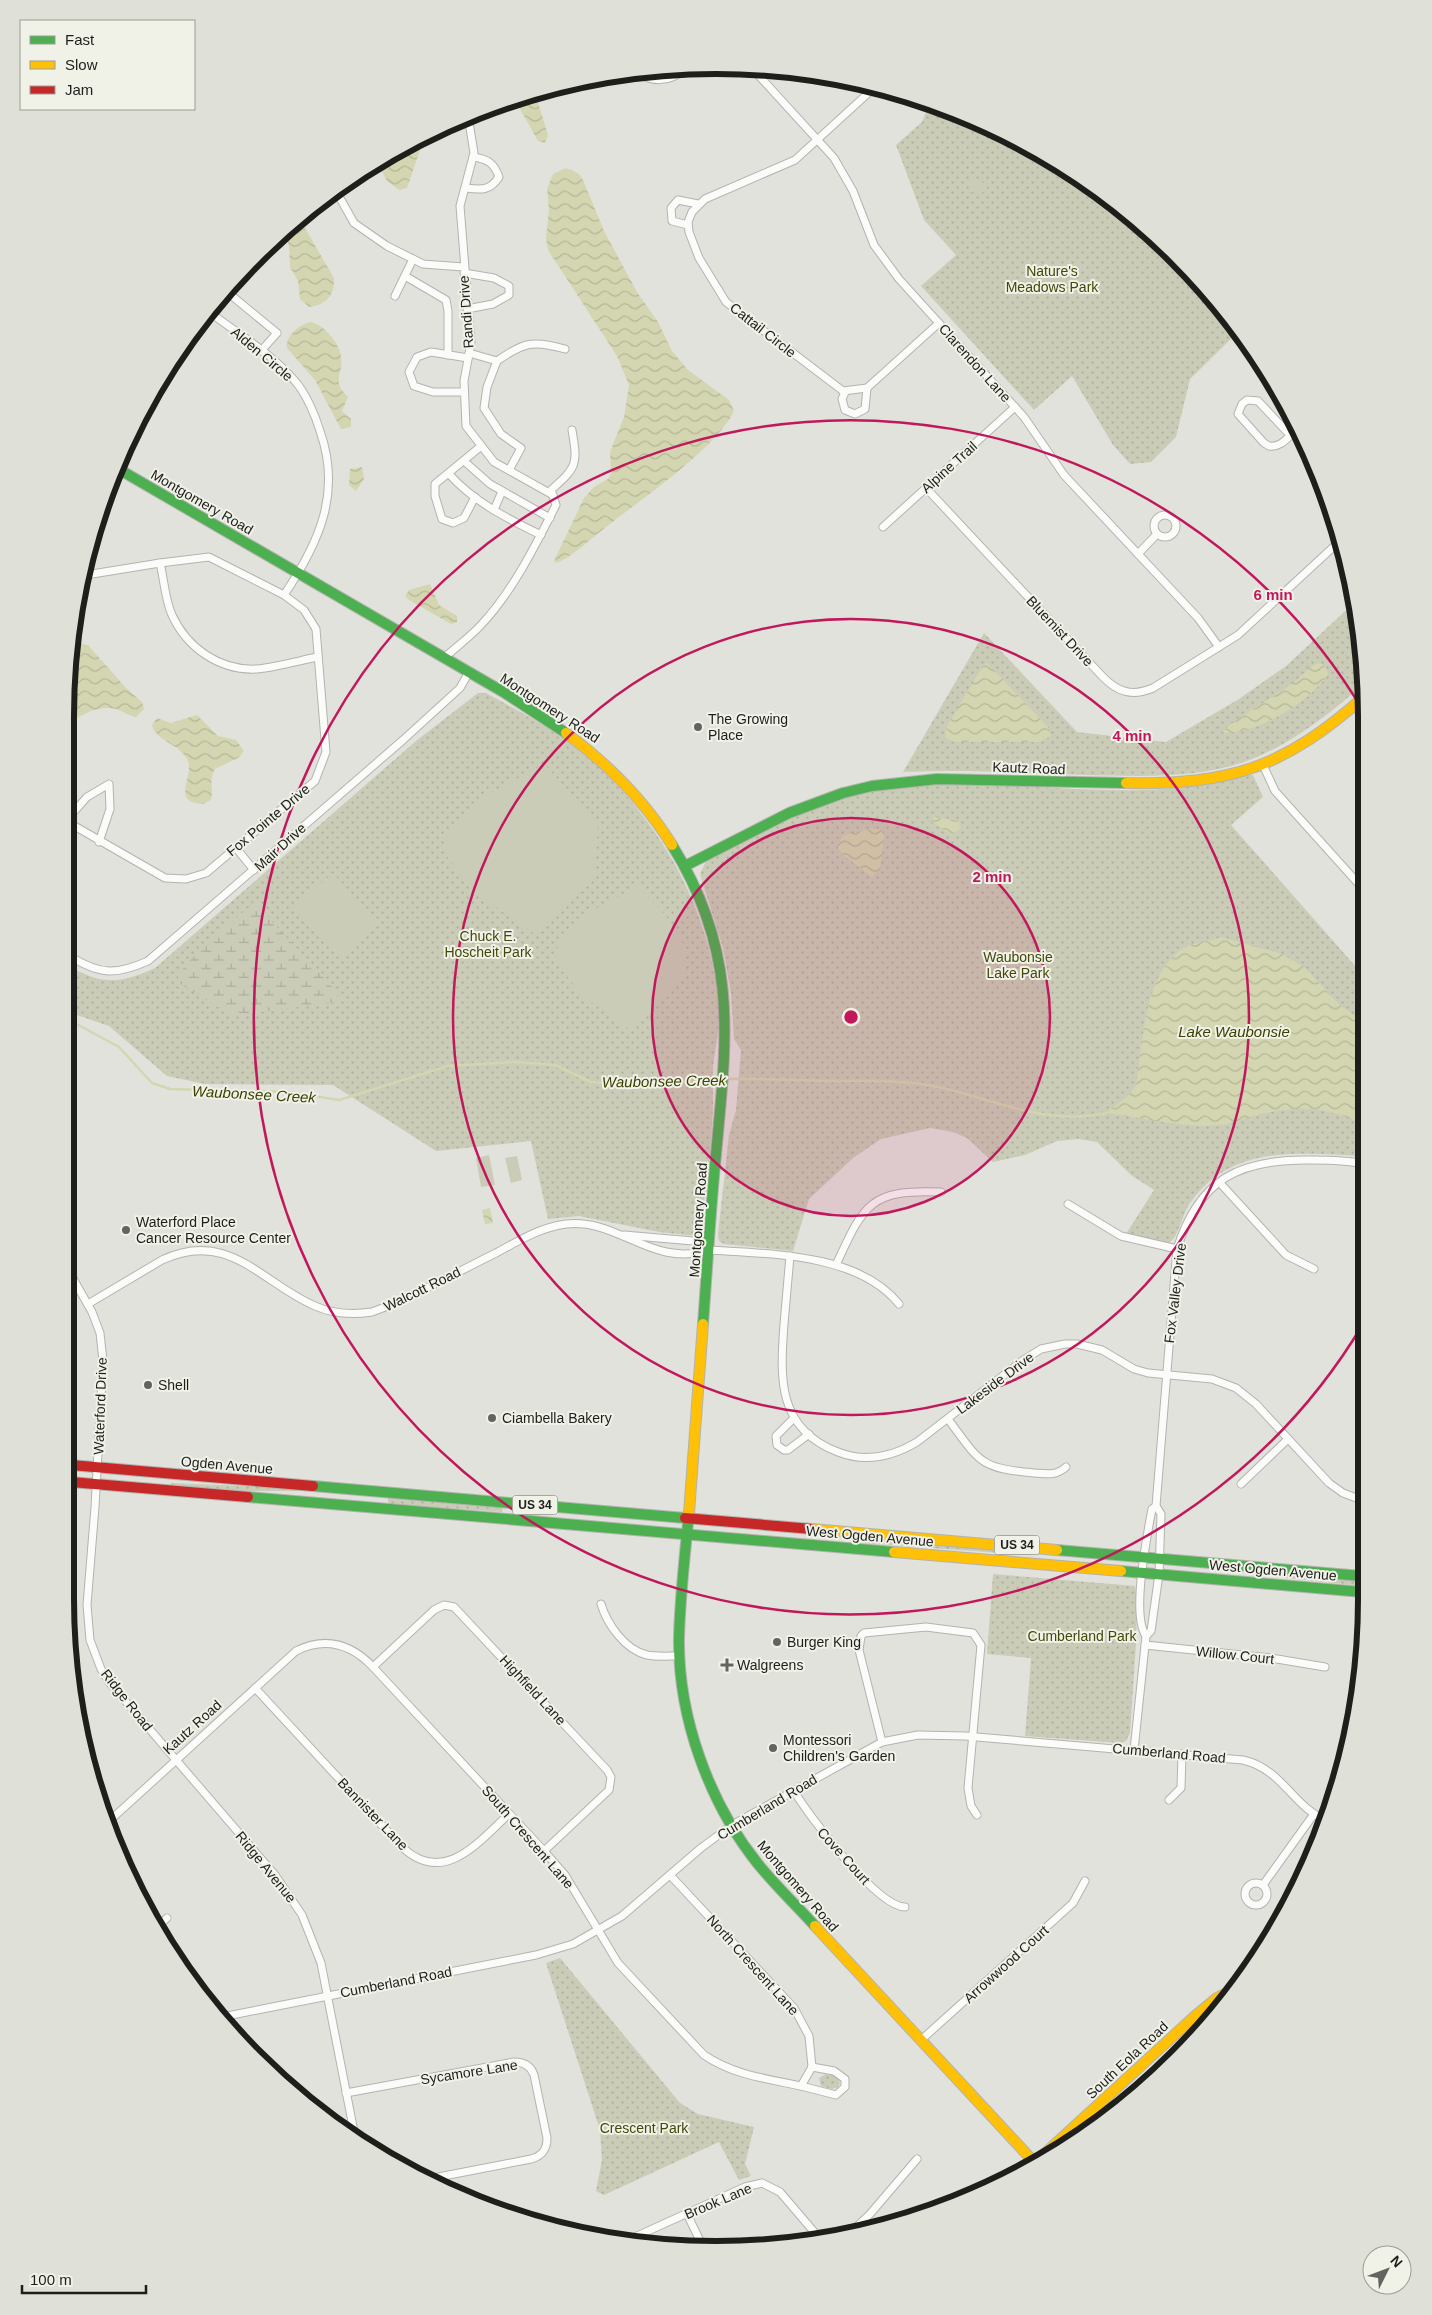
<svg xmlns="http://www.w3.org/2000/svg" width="1432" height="2315" font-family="Arial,sans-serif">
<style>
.green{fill:url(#green-dots)}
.wetland{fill:url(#wetland-marsh)}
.pitch{fill:#caccb7}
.water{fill:url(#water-waves)}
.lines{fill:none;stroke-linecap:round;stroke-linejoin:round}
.stream{stroke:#d3d6b0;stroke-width:2.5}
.street-casing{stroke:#b3b3af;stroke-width:9}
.fast-casing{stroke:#b3b3af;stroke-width:12}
.slow-casing{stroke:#b3b3af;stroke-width:12}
.jam-casing{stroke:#b3b3af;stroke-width:12}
.street{stroke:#fbfbfa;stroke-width:7}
.fast{stroke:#4caf50;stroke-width:10}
.slow{stroke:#ffc107;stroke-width:10}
.jam{stroke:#c62828;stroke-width:10}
.ring{fill:none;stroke:#c2185b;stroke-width:2.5}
.poi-dot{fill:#63635f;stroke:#f0f2e8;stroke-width:2}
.labels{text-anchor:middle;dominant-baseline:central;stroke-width:4;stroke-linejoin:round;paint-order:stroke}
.shield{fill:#f0f2e8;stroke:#5d5e58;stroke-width:1}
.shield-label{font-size:12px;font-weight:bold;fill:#1e1e1b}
.park-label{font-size:14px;fill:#454709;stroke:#f0f2e8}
.street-label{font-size:14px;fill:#1e1e1b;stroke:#f0f2e8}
.poi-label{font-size:14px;fill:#1e1e1b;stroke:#f0f2e8;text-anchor:start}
.water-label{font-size:15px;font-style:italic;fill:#3d3f00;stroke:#f0f2e8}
.rim{fill:none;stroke:#1e1e1b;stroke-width:6}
.centre{fill:#c2185b;stroke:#f0f2e8;stroke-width:2.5}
.ring-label{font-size:15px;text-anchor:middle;font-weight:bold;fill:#c2185b;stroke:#f0f2e8;stroke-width:4;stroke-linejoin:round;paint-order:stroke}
</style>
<defs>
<pattern id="green-dots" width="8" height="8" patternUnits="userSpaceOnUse" patternTransform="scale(1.25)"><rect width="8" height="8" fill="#caccb7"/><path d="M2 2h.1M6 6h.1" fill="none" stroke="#adaf9d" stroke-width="1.8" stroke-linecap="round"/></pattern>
<pattern id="wetland-marsh" width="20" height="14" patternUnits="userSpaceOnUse" patternTransform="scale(1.25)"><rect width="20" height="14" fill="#caccb7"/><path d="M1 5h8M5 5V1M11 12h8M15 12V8" fill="none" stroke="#adaf9d"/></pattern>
<pattern id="water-waves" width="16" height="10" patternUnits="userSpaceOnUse" patternTransform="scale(1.25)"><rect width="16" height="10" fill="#d3d6b0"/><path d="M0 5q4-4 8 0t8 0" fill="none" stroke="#b5b797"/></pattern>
</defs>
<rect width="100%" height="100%" fill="#e2e2dd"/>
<g class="green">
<path d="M929,104L1004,132L1112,199L1206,287L1238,332L1190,379L1176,437L1151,462L1130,464L1113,445L1072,376L1034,410L921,286L956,255L924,220L896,145L922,122Z"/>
<path d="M1354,603L1366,682C1332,712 1298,739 1257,757C1203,780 1143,776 1085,775C1025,773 964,769 903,772L984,633L1077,732L1166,742L1239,699L1286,666Z"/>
<path d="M478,693H486C515,709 544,724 571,744C653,806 713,907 719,1011C720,1031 715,1048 713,1067C712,1080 713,1093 713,1105C712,1148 705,1191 700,1234L696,1236L659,1232L579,1216L548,1219L531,1141L436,1151L333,1085L205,1084L167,1076L109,1026L71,1013V967C103,986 122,983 155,968L416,741Z"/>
<path d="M1247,775H1253L1263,797L1231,825L1364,976V1158C1350,1154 1335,1155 1321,1154C1270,1152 1223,1157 1190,1203C1182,1214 1180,1235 1169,1243L1126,1234L1154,1190L1131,1175L1097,1142L1078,1139L1057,1141L1025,1155L993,1162L967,1138L953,1132L930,1128L881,1139L853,1158L809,1199L793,1251L724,1244L719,1241L718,1234L729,1135L736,1110L741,1050L734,1039L731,993L723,948L700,874L706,861C763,831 820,799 885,789C1005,771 1129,810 1247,775Z"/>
<path d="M171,1483L245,1486L315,1491H238L171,1485Z"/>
<path d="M388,1498L503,1507L502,1512L388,1504Z"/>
<path d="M863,1539L1016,1551L1015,1554L863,1543Z"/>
<path d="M993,1574L1135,1586L1137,1601L1136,1644L1130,1733L1126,1741L1120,1743L1025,1736L1031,1658L987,1654Z"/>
<path d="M1286,1575L1362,1581V1586L1286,1578Z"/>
<path d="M560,1958L680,2103L698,2114L754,2127L745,2164L751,2176L739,2180L719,2142L604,2195L596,2191L602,2160L600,2130L546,1963Z"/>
<path d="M826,2074L837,2076L840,2083L838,2087L832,2089L821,2086L819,2078Z"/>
</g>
<path class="wetland" d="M254,902L345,1001L237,1015L227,1013L176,981L186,964Z"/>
<g class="pitch">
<path d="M971,175L988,186L982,193C970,196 965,185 971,175Z"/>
<path d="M544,764L598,823L595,879L535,934L480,896L444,853L447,833L485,796Z"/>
<path d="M333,873L378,924L339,958L294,906Z"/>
<path d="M638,886C662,912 706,949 676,987C664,1003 644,1015 629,1029L584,997L556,963L558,942L589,912Z"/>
<path d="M489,1155L495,1185L481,1187L476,1158Z"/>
<path d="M517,1156L522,1180L511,1183L505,1158Z"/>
</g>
<g class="water">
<path d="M535,93L548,135L545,143L538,141L514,98Z"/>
<path d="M418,140L420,150L407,188L399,190L387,181L377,162L390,152Z"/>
<path d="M566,168L579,174L583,180L604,231L637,292L658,322L672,351L688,370L729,400L734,411C716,449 640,500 606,527C593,537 571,558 556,563L554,561L584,498L594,487L608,479L611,474L610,452L624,417L629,385L617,356L548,250L546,238L549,210L547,189L553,174Z"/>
<path d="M299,218L334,278C335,295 326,305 309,307L300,299L298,281L290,267L289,246L284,230Z"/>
<path d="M310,322C324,324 339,343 341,356C344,375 330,379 348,397L342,411L351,419V427L341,429L315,380L287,348C285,336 299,325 310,322Z"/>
<path d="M362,467L364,479L356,491L349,485L350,469Z"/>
<path d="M430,584L439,605L457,616V622L451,624L409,600L405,596L409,590Z"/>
<path d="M78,643L88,645L126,688L142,702L144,709L136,717C129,716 123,711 116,709C101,705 82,713 71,723V650Z"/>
<path d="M987,663L1048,727L1051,736L1039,742H954L946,738V728L982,667Z"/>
<path d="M1320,663L1326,668L1328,673L1325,679C1302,706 1260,732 1224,733L1223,731C1246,711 1274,698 1298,679C1306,673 1310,665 1320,663Z"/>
<path d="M197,715L218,736L236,740L244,751L238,758L215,769C208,781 214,788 211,800L203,804C170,802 194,778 188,761C181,744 155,741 152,725L157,718L171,723Z"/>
<path d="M933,817L959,821L960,829L952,835L932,822Z"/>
<path d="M871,829L881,830L884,836L880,869L872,877L842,854L837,846L844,835Z"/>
<path d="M1221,937L1282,954L1304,967L1342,1007L1364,1022V1124C1323,1106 1300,1105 1257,1115C1244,1118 1232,1124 1220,1125C1187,1129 1139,1117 1106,1113L1129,1095L1136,1085C1143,1044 1144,971 1184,948C1194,942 1210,942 1221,937Z"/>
<path d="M490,1208L493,1223L485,1224L482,1210Z"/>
</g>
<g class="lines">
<g class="stream">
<path d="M71,1021L119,1047L152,1083L170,1089L289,1092L339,1100L448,1066L516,1062L555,1065L591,1082L621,1085L722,1080"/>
<path d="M727,1079C758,1078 790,1080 822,1081C862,1081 904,1079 943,1088C998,1101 1048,1126 1106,1113"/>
</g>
<g class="street-casing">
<g id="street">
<path d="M751,67L834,158L853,191L874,245L899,279L1024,417L1064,475L1198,618L1219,647"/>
<path d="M635,70C650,83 670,83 684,69"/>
<path d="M876,86L795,160L705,199L692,212L688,222L689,232L699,258L726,302L843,391L867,388L939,323"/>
<path d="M466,118L470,128L474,153L460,206L471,343L464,381L466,426L494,462L553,495"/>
<path d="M466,188C481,190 490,191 499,177C494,163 488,159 473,157"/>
<path d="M336,191L354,223L387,246L423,264L463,267"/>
<path d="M688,225L672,221L671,208L678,200L698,204"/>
<path d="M464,273L494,278L509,286V295L493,304L467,309"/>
<path d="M405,276L446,300L448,311V355"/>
<path d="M226,291L277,333L261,351"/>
<path d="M395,296L413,259"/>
<path d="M469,353L497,361C524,342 533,340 565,349"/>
<path d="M497,361L487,387L484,408L501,434L521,448L509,470"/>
<path d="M464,392H433L414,386L409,372L417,357L431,352L468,358"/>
<path d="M845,392L842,399L845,410L855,414L865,409L867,388"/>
<path d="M1290,435L1258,401L1247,400L1242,404L1238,414L1264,443L1269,446C1281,448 1288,437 1296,430"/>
<path d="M464,461L490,484L550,518"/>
<path d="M449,474C474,502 508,519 541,535"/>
<path d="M926,488L1102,676C1117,692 1132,697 1153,688L1238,635L1342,539"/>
<path d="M475,497L464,518L453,523L442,519L435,496V484L480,447"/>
<path d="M494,510L502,491"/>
<circle cx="1165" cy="526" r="11"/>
<path d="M883,527L1015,407"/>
<path d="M1138,554L1157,534"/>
<path d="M160,563C164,579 165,600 172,615C187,648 220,671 257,669C277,667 298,661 317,657"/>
<path d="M86,575L160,563L209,557L284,595C319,543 342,493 320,431C315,415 309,400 299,386C276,356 238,334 208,311"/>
<path d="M444,658C456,647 470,637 481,625C513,591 535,546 556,505L551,490C577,467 578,465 572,430"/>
<path d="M1263,765L1275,791L1365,891"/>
<path d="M71,815L87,797L109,784L110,809L99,842"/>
<path d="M71,824L165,878L186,879L206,873L315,781L326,752L316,629L304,610L284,595"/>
<path d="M236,848L254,870"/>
<path d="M71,957C101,975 116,975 148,961L403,740L460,688L469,672"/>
<path d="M1220,1183L1286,1255L1314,1269"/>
<path d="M1068,1204L1121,1236L1177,1249"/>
<path d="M624,1235L693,1241L709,1250"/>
<path d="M790,1256C788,1279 786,1302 784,1324C780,1378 777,1429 838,1452C866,1463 892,1457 917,1442L1022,1361L1041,1349L1065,1344H1077L1102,1350L1134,1369L1148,1373L1212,1379L1236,1388L1256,1404L1329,1483L1343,1493L1362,1500"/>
<path d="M836,1265C864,1204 870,1189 941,1192"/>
<path d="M71,1275L92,1312L100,1333L103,1361L95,1507L87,1605L90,1640L101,1669L109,1682L275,1875L302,1915L321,1963L355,2137"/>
<path d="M88,1304L162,1260C229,1229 260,1282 315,1306C333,1314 352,1315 372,1312C414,1297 455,1273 496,1253C518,1241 541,1227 566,1224C619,1218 651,1268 709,1250C769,1254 858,1253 899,1304"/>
<path d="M794,1418L776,1436L777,1445L784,1450H788L809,1434"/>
<path d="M948,1419C980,1462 979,1468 1034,1473C1047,1474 1056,1476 1066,1467"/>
<path d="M1241,1484L1288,1439"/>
<path d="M601,1604C607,1624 625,1650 647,1655C657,1657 669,1656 679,1656"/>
<path d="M1146,1636L1151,1631L1159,1574L1161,1514L1156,1506"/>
<path d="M1145,1645L1271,1658L1325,1667"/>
<path d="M373,1667L434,1610L444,1605L454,1607L607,1770L611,1777L609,1790L544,1851"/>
<path d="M255,1688L403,1848C445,1886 479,1841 509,1814"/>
<path d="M882,1742L859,1650L861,1636L864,1633L926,1627L973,1633L981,1645L968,1788L971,1806L977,1815"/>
<path d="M1134,1750L1146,1636C1131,1615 1147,1536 1152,1509L1156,1506L1177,1249C1199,1179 1239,1159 1310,1160C1328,1160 1346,1160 1364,1164"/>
<path d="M794,1791C809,1816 877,1907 905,1907"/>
<path d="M1169,1800L1181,1788L1182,1754"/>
<path d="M106,1824L296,1651C326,1636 351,1644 373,1667L544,1851L565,1875L618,1963L704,2055C733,2075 768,2079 801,2086L812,2067"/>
<path d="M670,1875L794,2008L809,2036L812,2067"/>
<circle cx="1256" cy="1894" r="11"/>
<path d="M1263,1885L1314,1814"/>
<path d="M157,1927L167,1918"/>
<path d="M222,2017L536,1955L573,1944L622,1916L701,1848L732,1825L882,1742L918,1735L965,1736L1243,1760C1282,1769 1292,1805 1325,1820"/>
<path d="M920,2041L1073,1903L1085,1881"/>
<path d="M801,2086L836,2095L845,2087V2079L834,2071L812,2067"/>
<path d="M346,2093L514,2062C524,2062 531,2066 534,2075L547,2138C547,2150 542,2156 531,2159L423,2180"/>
<path d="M687,2214L704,2249"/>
<path d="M850,2233L870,2214L917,2159"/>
<path d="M626,2241L745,2187L762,2183L780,2192L821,2240"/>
</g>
</g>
<g class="fast-casing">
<g id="fast">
<path d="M115,467L505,693L566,733"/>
<path d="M672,845C741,956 726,1043 715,1165C710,1218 707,1271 703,1324"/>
<path d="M685,866L789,813L843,793L872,786L937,779L1126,783"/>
<path d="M313,1486L685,1518"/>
<path d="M248,1497L894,1552"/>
<path d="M689,1513C685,1554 680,1596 679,1638C678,1717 709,1803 758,1864C776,1886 796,1905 815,1926"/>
<path d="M1057,1550L1362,1576"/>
<path d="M1121,1571L1362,1592"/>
</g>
</g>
<g class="slow-casing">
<g id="slow">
<path d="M566,733C608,764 644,800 672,845"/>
<path d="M1126,783C1232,785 1285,767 1365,696"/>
<path d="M689,1513L703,1324"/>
<path d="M812,1529L1057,1550"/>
<path d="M894,1552L1121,1571"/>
<path d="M815,1926L1034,2162"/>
<path d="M1039,2159L1194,2017L1217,1998L1238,1987"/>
</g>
</g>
<g class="jam-casing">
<g id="jam">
<path d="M71,1465L313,1486"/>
<path d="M71,1482L248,1497"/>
<path d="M685,1518L812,1529"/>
</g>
</g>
<use href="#street" class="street"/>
<use href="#fast" class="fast"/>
<use href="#slow" class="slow"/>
<use href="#jam" class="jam"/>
</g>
<circle cx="851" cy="1017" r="199" fill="#c2185b" fill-opacity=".12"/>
<g class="ring">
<circle cx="851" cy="1017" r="199"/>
<circle cx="851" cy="1017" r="398"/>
<path d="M1363 1324A597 597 0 1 1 1365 714"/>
</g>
<g class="poi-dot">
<circle cx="698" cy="727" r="5"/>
<circle cx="126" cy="1230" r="5"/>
<circle cx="148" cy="1385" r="5"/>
<circle cx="492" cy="1418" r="5"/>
<circle cx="777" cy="1642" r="5"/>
<path d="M724.5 1657.5h5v5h5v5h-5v5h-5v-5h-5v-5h5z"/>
<circle cx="773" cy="1748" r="5"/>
</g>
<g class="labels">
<g class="shield">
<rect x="512.5" y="1495.5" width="45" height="19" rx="4"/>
<rect x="994.5" y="1535.5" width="45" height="19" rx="4"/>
</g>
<g class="shield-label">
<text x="535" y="1505">US 34</text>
<text x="1017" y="1545">US 34</text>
</g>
<g class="park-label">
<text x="1052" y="271">Nature's<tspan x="1052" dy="16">Meadows Park</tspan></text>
<text x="488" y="936">Chuck E.<tspan x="488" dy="16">Hoscheit Park</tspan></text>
<text x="1018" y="957">Waubonsie<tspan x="1018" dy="16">Lake Park</tspan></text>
<text x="1082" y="1636">Cumberland Park</text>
<text x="644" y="2128">Crescent Park</text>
</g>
<g class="street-label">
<text transform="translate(466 312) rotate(-94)">Randi Drive</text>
<text transform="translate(763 330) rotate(38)">Cattail Circle</text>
<text transform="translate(262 354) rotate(40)">Alden Circle</text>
<text transform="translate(975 363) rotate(48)">Clarendon Lane</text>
<text transform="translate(949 467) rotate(-42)">Alpine Trail</text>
<text transform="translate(202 502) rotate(30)">Montgomery Road</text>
<text transform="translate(1060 631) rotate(47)">Bluemist Drive</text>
<text transform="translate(550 708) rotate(33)">Montgomery Road</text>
<text transform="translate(1029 768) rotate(2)">Kautz Road</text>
<text transform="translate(268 820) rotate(-40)">Fox Pointe Drive</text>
<text transform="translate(280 847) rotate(-42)">Mair Drive</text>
<text transform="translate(698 1220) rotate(-86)">Montgomery Road</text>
<text transform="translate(422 1289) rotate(-26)">Walcott Road</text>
<text transform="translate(1175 1293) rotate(-83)">Fox Valley Drive</text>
<text transform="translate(995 1383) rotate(-37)">Lakeside Drive</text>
<text transform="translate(100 1406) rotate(-88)">Waterford Drive</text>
<text transform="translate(227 1465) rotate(5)">Ogden Avenue</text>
<text transform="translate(870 1536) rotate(5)">West Ogden Avenue</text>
<text transform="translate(1273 1570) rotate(5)">West Ogden Avenue</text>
<text transform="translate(1235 1655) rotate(6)">Willow Court</text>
<text transform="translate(533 1690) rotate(47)">Highfield Lane</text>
<text transform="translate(127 1700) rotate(52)">Ridge Road</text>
<text transform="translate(192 1727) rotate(-42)">Kautz Road</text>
<text transform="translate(1169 1753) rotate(5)">Cumberland Road</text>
<text transform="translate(767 1807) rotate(-31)">Cumberland Road</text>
<text transform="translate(373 1814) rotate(46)">Bannister Lane</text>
<text transform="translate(528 1837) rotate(49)">South Crescent Lane</text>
<text transform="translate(844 1856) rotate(48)">Cove Court</text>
<text transform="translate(266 1867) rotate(51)">Ridge Avenue</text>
<text transform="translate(798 1886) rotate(49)">Montgomery Road</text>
<text transform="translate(1006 1964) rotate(-42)">Arrowwood Court</text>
<text transform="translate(753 1965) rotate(48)">North Crescent Lane</text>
<text transform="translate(396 1982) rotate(-11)">Cumberland Road</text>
<text transform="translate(1127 2060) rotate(-43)">South Eola Road</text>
<text transform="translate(469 2072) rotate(-9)">Sycamore Lane</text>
<text transform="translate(718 2201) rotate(-23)">Brook Lane</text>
</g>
<g class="poi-label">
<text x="708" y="719">The Growing<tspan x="708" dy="16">Place</tspan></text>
<text x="136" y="1222">Waterford Place<tspan x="136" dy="16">Cancer Resource Center</tspan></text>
<text x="158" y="1385">Shell</text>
<text x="502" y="1418">Ciambella Bakery</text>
<text x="787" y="1642">Burger King</text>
<text x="737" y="1665">Walgreens</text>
<text x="783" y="1740">Montessori<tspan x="783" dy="16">Children's Garden</tspan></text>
</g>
<g class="water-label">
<text x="1234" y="1031">Lake Waubonsie</text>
<text transform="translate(664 1081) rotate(-1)">Waubonsee Creek</text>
<text transform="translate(254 1094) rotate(3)">Waubonsee Creek</text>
</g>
</g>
<path d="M0 0H1432V2315H0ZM716 74H716A642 642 0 0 1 1358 716V1599A642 642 0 0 1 716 2241H716A642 642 0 0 1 74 1599V716A642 642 0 0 1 716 74Z" fill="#dfe1d8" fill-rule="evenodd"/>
<path class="rim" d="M716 74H716A642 642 0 0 1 1358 716V1599A642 642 0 0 1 716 2241H716A642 642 0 0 1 74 1599V716A642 642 0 0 1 716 74Z"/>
<circle cx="851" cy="1017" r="8" class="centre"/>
<g class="ring-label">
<text x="1273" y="600">6 min</text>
<text x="1132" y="741">4 min</text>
<text x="992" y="882">2 min</text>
</g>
<rect x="20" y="20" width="175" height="90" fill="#f0f2e8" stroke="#9c9d96"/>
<rect x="30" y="36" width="25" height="8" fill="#4caf50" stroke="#9c9d96"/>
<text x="65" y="45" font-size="15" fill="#1e1e1b">Fast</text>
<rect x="30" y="61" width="25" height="8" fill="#ffc107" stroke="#9c9d96"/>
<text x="65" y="70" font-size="15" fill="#1e1e1b">Slow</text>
<rect x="30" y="86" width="25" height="8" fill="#c62828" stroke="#9c9d96"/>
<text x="65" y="95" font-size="15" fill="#1e1e1b">Jam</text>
<g transform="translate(1387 2270) rotate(48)"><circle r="24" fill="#f0f2e8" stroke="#9c9d96"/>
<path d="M0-4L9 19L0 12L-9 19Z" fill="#63635f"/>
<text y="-8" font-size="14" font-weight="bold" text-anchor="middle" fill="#1e1e1b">N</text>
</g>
<path d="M22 2285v8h124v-8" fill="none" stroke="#1e1e1b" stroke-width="2.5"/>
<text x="30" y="2285" font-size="15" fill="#1e1e1b" stroke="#f0f2e8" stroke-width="4" paint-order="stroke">100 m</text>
</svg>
